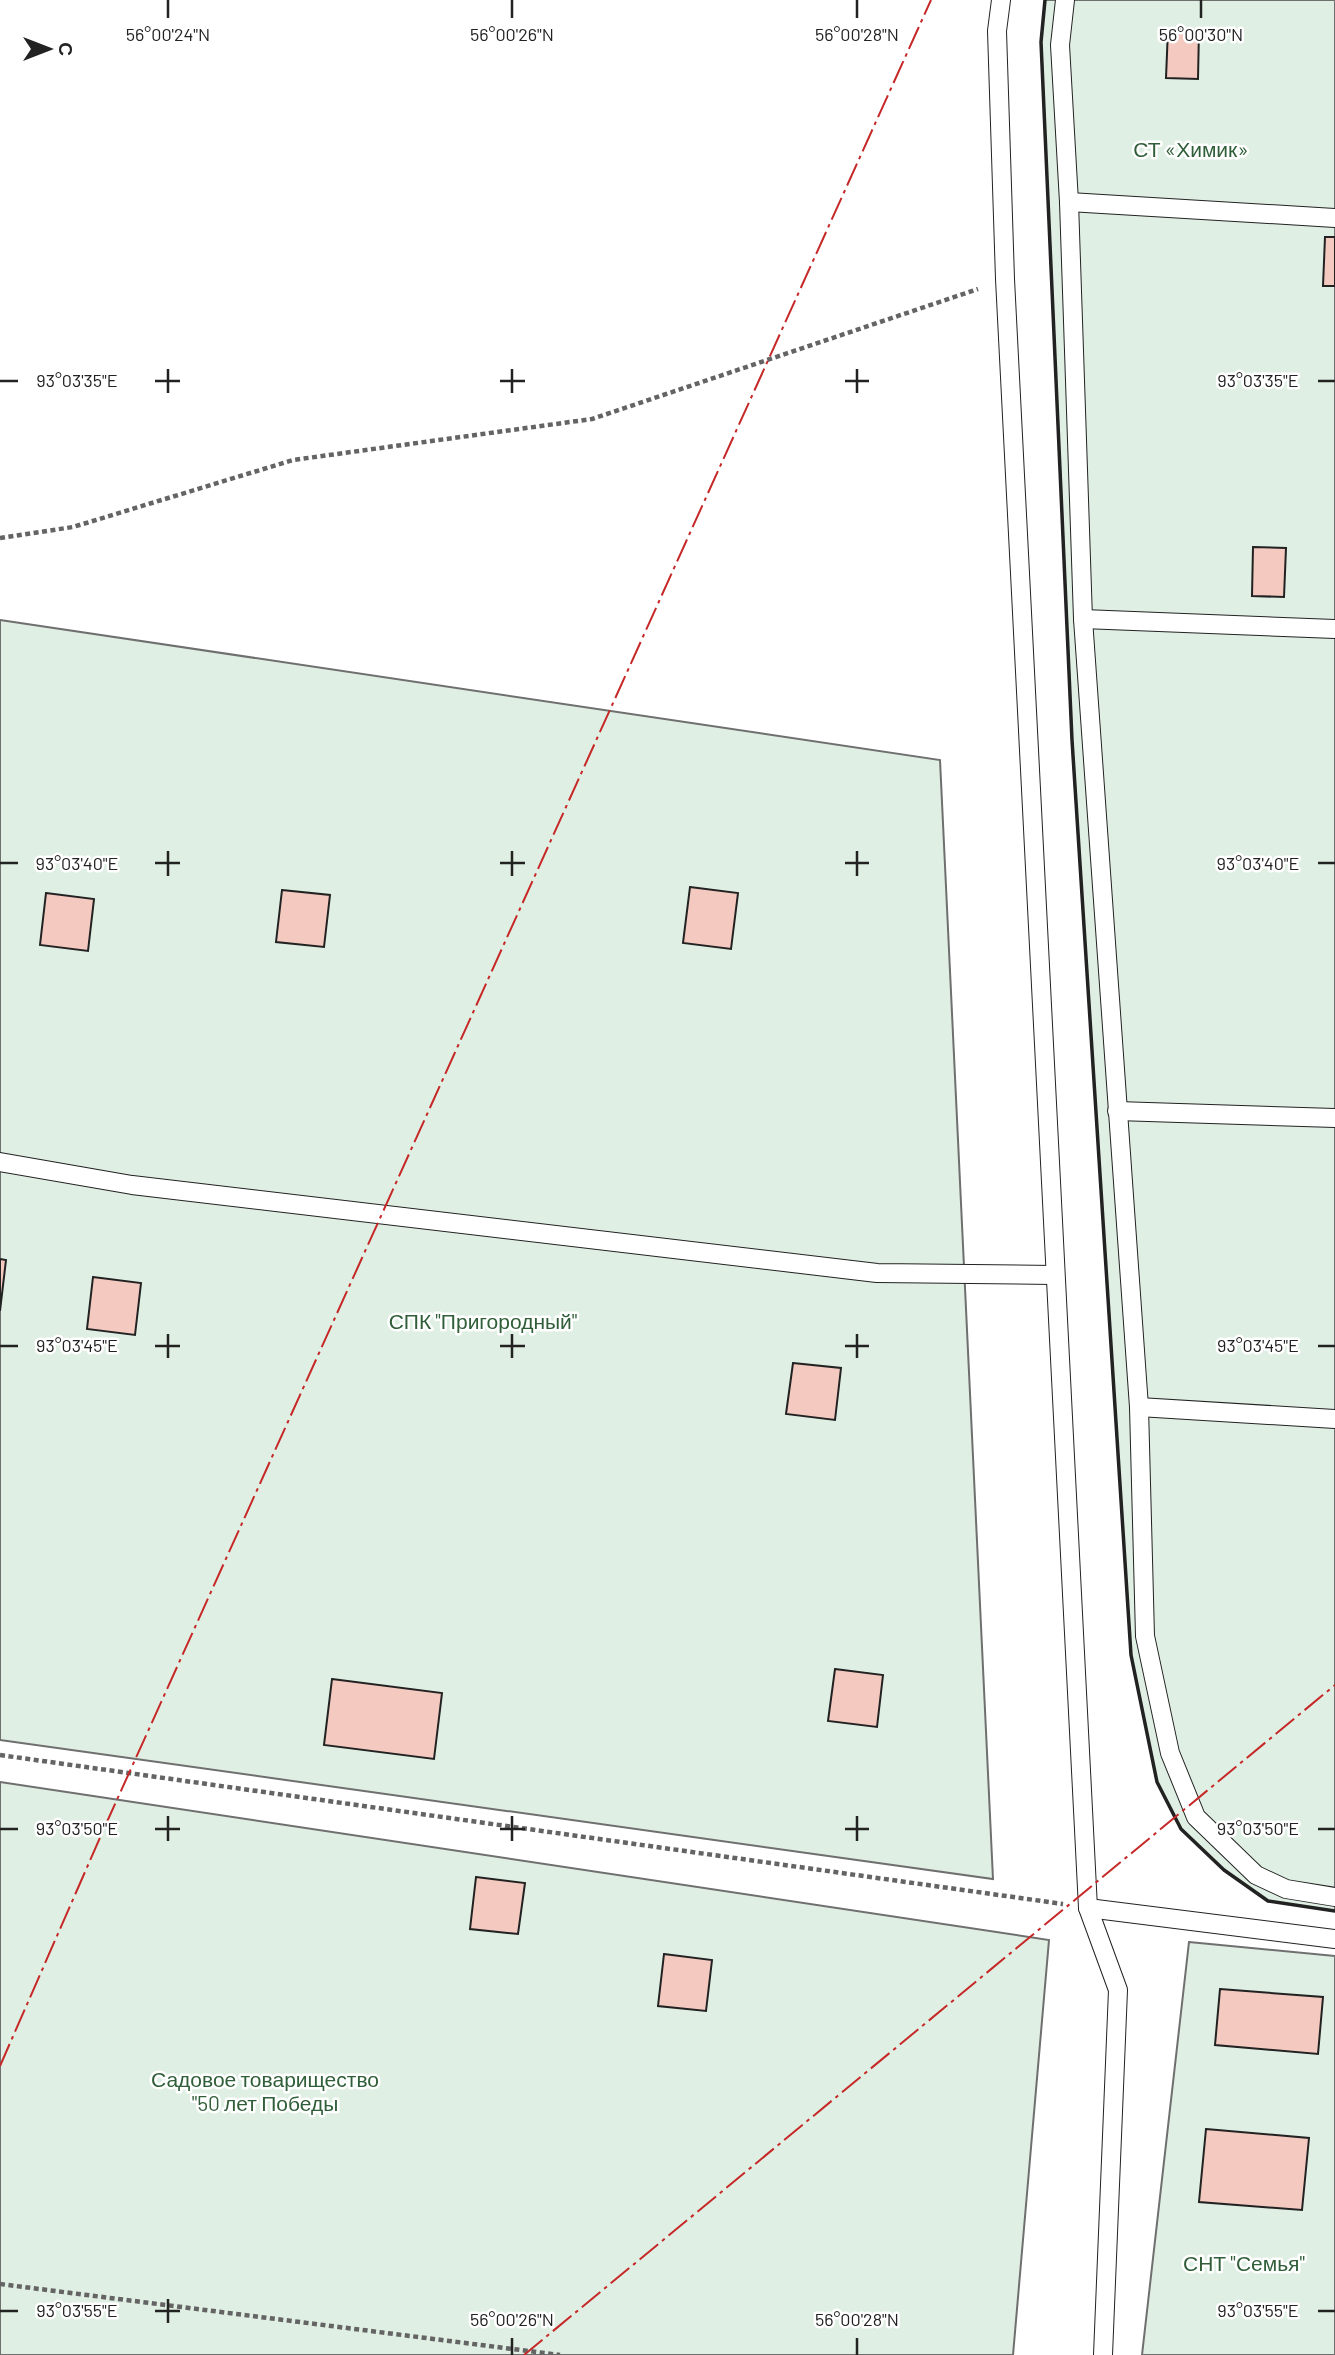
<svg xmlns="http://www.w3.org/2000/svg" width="1335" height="2355" font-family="Barlow,sans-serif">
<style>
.green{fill:#e0efe3;stroke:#6f6f6f;stroke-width:2}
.building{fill:#f3c9c0;stroke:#222;stroke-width:2}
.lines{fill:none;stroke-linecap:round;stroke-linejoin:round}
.lane-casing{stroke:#222;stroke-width:20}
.path{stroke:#646464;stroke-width:4.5;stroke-dasharray:5 3.5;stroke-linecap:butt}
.lane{stroke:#fff;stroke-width:18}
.wall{stroke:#222;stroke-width:3.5}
.power{stroke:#c62828;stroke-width:2;stroke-dasharray:24 5 3.5 5;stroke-linecap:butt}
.ticks{fill:none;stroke:#222;stroke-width:2.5}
.labels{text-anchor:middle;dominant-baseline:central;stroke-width:5;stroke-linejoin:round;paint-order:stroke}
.park-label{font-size:21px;fill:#2f5e38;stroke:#fff}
.ticks-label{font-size:18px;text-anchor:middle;fill:#222;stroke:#fff;stroke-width:5;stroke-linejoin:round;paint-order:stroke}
</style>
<rect width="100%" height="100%" fill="#fff"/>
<g class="green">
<path d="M1045,0H1335V1911L1268,1901L1224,1870L1181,1829L1157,1782L1131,1655L1072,740L1041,42Z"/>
<path d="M0,620L940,760L993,1879L0,1740Z"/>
<path d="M0,1782L1049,1940L1013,2355H0Z"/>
<path d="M1189,1942L1335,1956V2355H1142Z"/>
</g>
<g class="building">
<path d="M1168,29L1199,30L1198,79L1166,78Z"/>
<path d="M1325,237H1335V286H1323Z"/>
<path d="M1253,547L1286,548L1284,597L1252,596Z"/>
<path d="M690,887L738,893L731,949L683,943Z"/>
<path d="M282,890L330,895L324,947L276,942Z"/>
<path d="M46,893L94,899L88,951L40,945Z"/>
<path d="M0,1259L6,1260L0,1311Z"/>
<path d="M93,1277L141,1283L135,1335L87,1329Z"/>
<path d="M793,1363L841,1368L835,1420L786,1414Z"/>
<path d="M835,1669L883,1675L877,1727L828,1721Z"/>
<path d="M332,1679L442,1693L434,1759L324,1745Z"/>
<path d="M476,1877L525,1883L518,1934L470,1929Z"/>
<path d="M664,1954L712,1960L706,2011L658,2006Z"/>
<path d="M1220,1989L1323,1997L1318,2054L1215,2045Z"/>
<path d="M1206,2129L1309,2138L1302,2210L1199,2202Z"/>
</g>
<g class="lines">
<g class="lane-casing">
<g id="lane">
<path d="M1001,0L997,31L1005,279L1088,1908L1118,1990L1103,2355"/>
<path d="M1065,0L1060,45L1069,202L1083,619L1139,1407L1145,1636L1170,1753L1196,1817L1256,1875L1286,1889L1335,1897"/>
<path d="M1069,202L1335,218"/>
<path d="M1083,619L1335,629"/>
<path d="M1117,1111L1335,1118"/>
<path d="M0,1162L132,1185L877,1273L1054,1275"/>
<path d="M1139,1407L1335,1419"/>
<path d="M1088,1908L1335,1939"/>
</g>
</g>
<g class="path">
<path d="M0,538L73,527L293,460L592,419L978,289"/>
<path d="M0,1755L1063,1904"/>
<path d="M0,2284L560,2355"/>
</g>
<use href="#lane" class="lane"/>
<path class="wall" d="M1045,0L1041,42L1072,740L1131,1655L1157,1782L1181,1829L1224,1870L1268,1901L1335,1911"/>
<g class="power">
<path d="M0,2066L106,1824L931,0"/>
<path d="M524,2355L1335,1685"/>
</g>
</g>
<path class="ticks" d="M168,0V18M512,0V18M857,0V18M1201,0V18M168,369V393M512,369V393M857,369V393M0,381H18M155,381H180M500,381H525M845,381H869M1318,381H1335M168,851V876M512,851V876M857,851V876M0,863H18M155,863H180M500,863H525M845,863H869M1318,863H1335M168,1334V1358M512,1334V1358M857,1334V1358M0,1346H18M155,1346H180M500,1346H525M845,1346H869M1318,1346H1335M168,1816V1841M512,1816V1841M857,1816V1841M0,1829H18M155,1829H180M500,1829H525M845,1829H869M1318,1829H1335M168,2299V2323M0,2311H18M155,2311H180M1318,2311H1335M512,2338V2355M857,2338V2355"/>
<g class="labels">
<g class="park-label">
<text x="1191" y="148">СТ «Химик»</text>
<text x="483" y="1320">СПК "Пригородный"</text>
<text x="265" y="2078">Садовое товарищество<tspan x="265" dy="24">"50 лет Победы</tspan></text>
<text x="1244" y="2262">СНТ "Семья"</text>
</g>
</g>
<g class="ticks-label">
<text x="168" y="41">56°00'24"N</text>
<text x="512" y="41">56°00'26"N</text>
<text x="857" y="41">56°00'28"N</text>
<text x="1201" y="41">56°00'30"N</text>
<text x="1258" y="387">93°03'35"E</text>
<text x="77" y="387">93°03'35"E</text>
<text x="77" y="870">93°03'40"E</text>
<text x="1258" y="870">93°03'40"E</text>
<text x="1258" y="1352">93°03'45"E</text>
<text x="77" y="1352">93°03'45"E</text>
<text x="77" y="1835">93°03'50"E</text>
<text x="1258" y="1835">93°03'50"E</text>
<text x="77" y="2317">93°03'55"E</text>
<text x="1258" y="2317">93°03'55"E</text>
<text x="512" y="2326">56°00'26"N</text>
<text x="857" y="2326">56°00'28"N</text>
</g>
<g transform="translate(49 49) rotate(90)" stroke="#ffffff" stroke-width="5" paint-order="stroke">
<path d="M0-5L12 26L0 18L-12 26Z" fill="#222222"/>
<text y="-10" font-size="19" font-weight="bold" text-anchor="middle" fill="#222222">С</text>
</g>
</svg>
